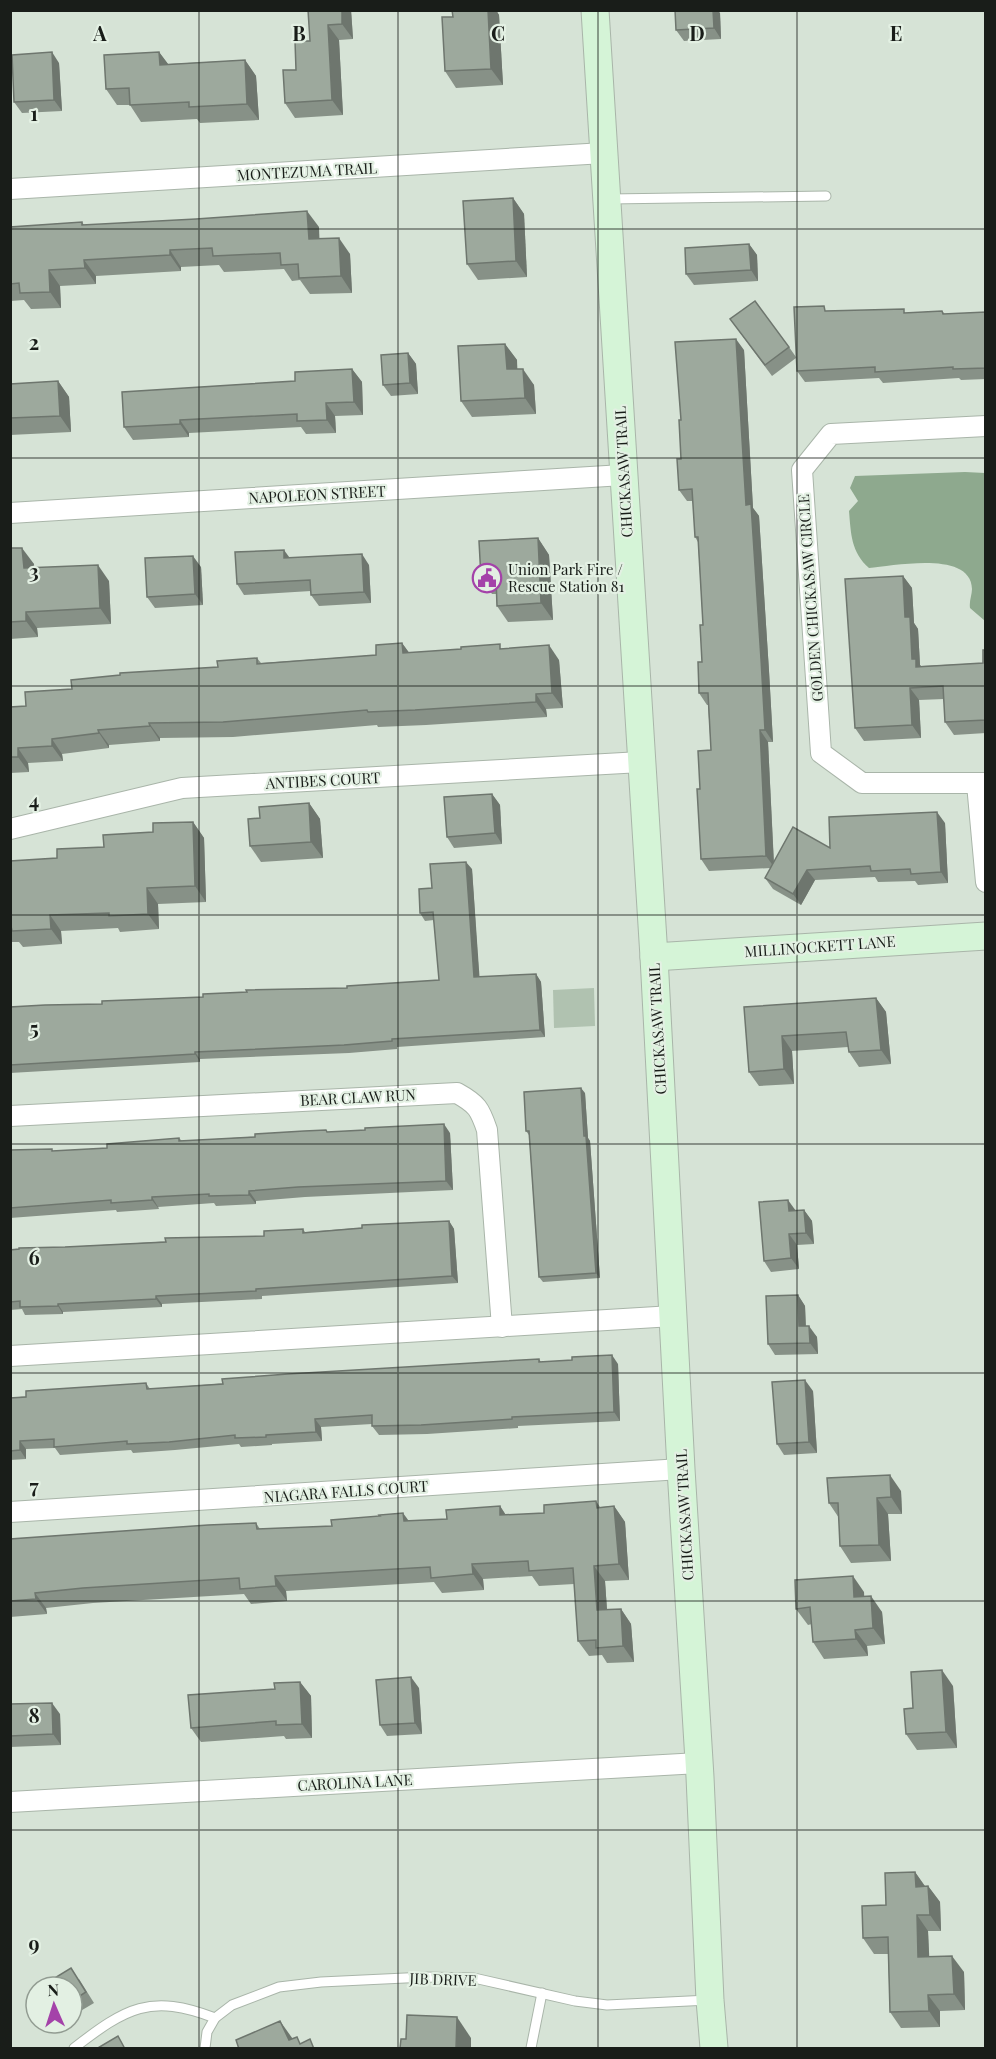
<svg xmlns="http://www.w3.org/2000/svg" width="996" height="2059" font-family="'Playfair Display',serif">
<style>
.green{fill:#b0c2b0}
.water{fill:#8ea98e}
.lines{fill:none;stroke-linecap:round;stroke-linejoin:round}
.lane-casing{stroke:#a9b5a9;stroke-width:11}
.street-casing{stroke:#a9b5a9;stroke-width:22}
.secondary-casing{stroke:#a9b5a9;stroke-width:29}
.lane{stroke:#fff;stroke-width:9}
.street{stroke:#fff;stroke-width:20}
.secondary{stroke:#d5f4d7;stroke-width:27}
.wall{fill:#879187}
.shaded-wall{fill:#6e766e}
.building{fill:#9da99d;stroke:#6e766e;stroke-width:1.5}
.grid{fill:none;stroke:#191d19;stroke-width:1.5;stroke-opacity:0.55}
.labels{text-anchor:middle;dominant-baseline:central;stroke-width:4.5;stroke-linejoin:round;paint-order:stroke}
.street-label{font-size:15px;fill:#191d19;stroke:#e3f0e3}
.poi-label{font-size:15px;fill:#191d19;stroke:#e3f0e3;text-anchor:start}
.grid-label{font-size:20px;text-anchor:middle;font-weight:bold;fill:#191d19;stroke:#e3f0e3;stroke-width:4.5;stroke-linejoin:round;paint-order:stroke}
</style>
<rect width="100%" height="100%" fill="#d6e3d6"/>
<path class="green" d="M594,988L595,1026L554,1028L553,990Z"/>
<path class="water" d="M965,472L985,473V621L970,608C969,601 972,595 972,589C971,550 894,566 869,568C851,552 851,534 849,511L858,501L850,488L855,476Z"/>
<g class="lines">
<g class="lane-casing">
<g id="lane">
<path d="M609,199L826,196"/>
<path d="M74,2048C126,2008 150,1993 215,2018"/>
<path d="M205,2048L207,2032L215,2018L232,2005L279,1987L321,1982L426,1977L474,1978L575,2001L607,2005L709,2000"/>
<path d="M531,2048L542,1993"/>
</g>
</g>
<g class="street-casing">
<g id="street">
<path d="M10,189L604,153"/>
<path d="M986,426L831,434L802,470L821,753L862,783H986"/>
<path d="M10,513L623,475"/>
<path d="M977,784L986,882"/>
<path d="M10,829L182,788L641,762"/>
<path d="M10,1116L457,1093C477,1104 480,1109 487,1130L502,1327"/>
<path d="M10,1356L673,1316"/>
<path d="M10,1512L681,1469"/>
<path d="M10,1802L699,1763"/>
</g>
</g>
<g class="secondary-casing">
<g id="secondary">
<path d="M595,10L654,957L681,1469L700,1777L710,2000L714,2048"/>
<path d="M654,957L986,936"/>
</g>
</g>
<use href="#lane" class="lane"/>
<use href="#street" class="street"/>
<use href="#secondary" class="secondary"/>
</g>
<g class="wall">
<path d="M308,10H351L353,39L339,40L343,115L295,118L285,103L296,70L310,41Z"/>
<path d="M452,10H496L499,15L503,85L456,88L445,71L453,17Z"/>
<path d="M720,13L721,39L684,41L676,30Z"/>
<path d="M159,52L168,64L245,60L256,76L259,120L200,123L197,119L141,122L130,105H117L106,89Z"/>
<path d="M59,63L62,111L22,113L14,102Z"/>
<path d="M513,198L524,214L527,277L478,280L467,264Z"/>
<path d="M82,222L84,225L319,227V238L350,254L352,293L310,294L300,280L292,281L284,269L224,272L219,265L181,267V271L96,276V284L60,286L61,308L31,309L24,300L10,301V227Z"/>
<path d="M749,244L757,255L758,281L694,285L686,274Z"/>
<path d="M828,311L906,313L942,311L945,314L986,312V379L961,380L959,378L883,383L879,378L805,382L797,371L796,358L772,376L738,330L789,347L796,357Z"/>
<path d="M505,344L517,360V369L534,385L536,414L472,417L461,401Z"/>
<path d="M744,350L753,508L759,516L769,671L773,742H768L774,863L830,848L945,823L948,883L918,885L915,881L878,882L875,877L815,880L801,905L773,889L765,878L771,868L709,871L701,859L700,789L711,750L708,705H707L699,693L702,662L703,625L698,542L695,537L693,501H687L679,490L681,459V420Z"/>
<path d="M408,353L416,364L418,394L391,396L383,385Z"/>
<path d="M352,369L362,382L363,415L335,416L336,433L306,434L301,427L189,433V437L133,440L124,427L295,381Z"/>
<path d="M58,381L69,397L71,432L10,435V384Z"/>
<path d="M538,538L549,555L553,620L508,622L497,606L496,594H492L481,578Z"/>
<path d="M10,548L34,564V568L109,581L111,624L37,628L38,637L10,639Z"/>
<path d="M289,557L369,565L371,603L319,606L311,595V591L244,595L237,584Z"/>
<path d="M201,567L203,605L155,608L147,597Z"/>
<path d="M903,576L912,588L914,623L918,629L920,665L921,666L983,663L986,650V733L954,735L945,722L944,699L919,700L921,738L864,741L855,728Z"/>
<path d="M402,643L409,653L503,649L559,660L563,708L546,709L547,717L426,725L378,727L377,725L233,737L160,738V741L109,745V748L62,754L63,761L28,763L29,772L10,773V707L26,706L72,689L218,667L257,658L261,663L376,655Z"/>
<path d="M492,794L500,805L502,844L454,848L447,837Z"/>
<path d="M309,803L320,819L323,858L261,862L250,846L260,818Z"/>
<path d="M193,822L204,838L206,902L158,904L159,929L120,932L118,928L61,931L62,944L23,947L19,942H10V861L57,858L104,847L153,832Z"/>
<path d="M472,869L479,977L536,974L541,982L545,1037L397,1047V1049L349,1053L200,1059V1062L10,1073V1007L102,1004L347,988L439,980L434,920L425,921L420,913L432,888Z"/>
<path d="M876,998L886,1012L891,1064L859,1067L849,1052L848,1047L792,1051L794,1084L759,1086L749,1072L744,1007Z"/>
<path d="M585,1093L588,1138L590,1141L600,1278L543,1282L539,1277L529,1135L526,1131Z"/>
<path d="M328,1132L450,1133L453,1190L305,1197L256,1201V1204L216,1206L214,1203L158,1207L159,1209L117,1212L116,1210L10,1218V1150L54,1151L107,1148L179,1138L182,1141Z"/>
<path d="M804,1210L812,1221L814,1244L797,1245L799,1269L771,1272L764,1261L795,1211Z"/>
<path d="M449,1221L454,1229L458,1283L262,1296V1299L162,1304V1307L63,1312V1314L25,1315L22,1309L10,1310V1250L264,1236L303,1229L305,1232Z"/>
<path d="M798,1295L805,1306L806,1326L817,1337L818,1354L775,1355L768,1344Z"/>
<path d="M539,1359L541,1362L618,1364L620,1421L518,1426V1428L427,1434L379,1435L372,1426V1424L321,1427L322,1441L272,1444V1445L241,1447L239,1444L175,1450L133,1453L131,1450L60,1455L55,1448L26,1449V1459L10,1460V1398L146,1383L150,1389Z"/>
<path d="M813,1391L817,1453L784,1455L777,1444Z"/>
<path d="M901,1491L902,1514H888L891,1561L851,1563L840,1546L839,1518L829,1503Z"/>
<path d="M596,1501L600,1507L614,1506L625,1522L629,1580L605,1581L607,1610L621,1609L631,1624L634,1662L607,1663L602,1655L589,1656L578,1641L574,1584L539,1586L532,1576L483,1579L484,1590L442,1593L434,1582L286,1591L287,1601L251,1604L244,1594L93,1603L46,1608L47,1614L10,1617V1539L256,1523L260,1529L332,1526L447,1519L500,1506L506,1515L544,1513Z"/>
<path d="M864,1592V1596L882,1612L885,1644L867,1646L868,1656L824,1659L813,1642L812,1624L808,1625L796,1609Z"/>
<path d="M300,1682L311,1696L312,1738L286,1739L284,1736L201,1742L191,1728L275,1689Z"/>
<path d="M953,1686L957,1748L917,1750L906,1734L913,1708Z"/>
<path d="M419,1688L422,1734L387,1736L380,1725Z"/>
<path d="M10,1704L60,1714L61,1745L10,1747Z"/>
<path d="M915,1872L925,1886H928L940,1902L941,1931H928L929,1957L964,1972L965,2010L940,2011V2027L901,2028L890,2012L888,1954H874L863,1938L886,1905Z"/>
<path d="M79,1979L94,2003L72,2016V1987Z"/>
<path d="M51,2023H62L54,2028Z"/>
</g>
<g class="shaded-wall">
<path d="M342,10H351L353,39L342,24Z"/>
<path d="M488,10H496L499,15L503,85L491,69Z"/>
<path d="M713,10H718L720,13L721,39L714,28Z"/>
<path d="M328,25L339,40L343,115L332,100Z"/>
<path d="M52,52L59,63L62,111L54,100Z"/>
<path d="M159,52L171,68L160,65Z"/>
<path d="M245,60L256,76L259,120L247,104Z"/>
<path d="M513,198L524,214L527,277L516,261Z"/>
<path d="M307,211L319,227L320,255L309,239Z"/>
<path d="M339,238L350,254L352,293L341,276Z"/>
<path d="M749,244L757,255L758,281L751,270Z"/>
<path d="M170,250L181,267V271L170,255Z"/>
<path d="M84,260L96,276V284L85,268Z"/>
<path d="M49,270L60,286L61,308L50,292Z"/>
<path d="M736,339L744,350L753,508L759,516L769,671L773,742L765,730L746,505Z"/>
<path d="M505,344L517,360L518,386L507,369Z"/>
<path d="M408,353L416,364L418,394L410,383Z"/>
<path d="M352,369L362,382L363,415L354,402Z"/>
<path d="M523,369L534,385L536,414L525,398Z"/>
<path d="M58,381L69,397L71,432L60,416Z"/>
<path d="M326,403L335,416L336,433L327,420Z"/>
<path d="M180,420L189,433V437L180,424Z"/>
<path d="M538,538L549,555L553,620L541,603Z"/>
<path d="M22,548L34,564L35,585L24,568Z"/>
<path d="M284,550L292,561L284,558Z"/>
<path d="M362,554L369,565L371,603L364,592Z"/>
<path d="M193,556L201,567L203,605L195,594Z"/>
<path d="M98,565L109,581L111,624L100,608Z"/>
<path d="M903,576L912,588L914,623L918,629L920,665L925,671L916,667L912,659L905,617Z"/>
<path d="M26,612L37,628L38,637L26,621Z"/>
<path d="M402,643L413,658L403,653Z"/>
<path d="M549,645L559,660L563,708L552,693Z"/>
<path d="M910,688L919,700L921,738L912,725Z"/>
<path d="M536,694L546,709L547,717L536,702Z"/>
<path d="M149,723L160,738V741L150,726Z"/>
<path d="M98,730L109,745V748L99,733Z"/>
<path d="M760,730L768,742L774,867L766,856Z"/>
<path d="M52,739L62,754L63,761L52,746Z"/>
<path d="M18,748L28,763L29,772L18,757Z"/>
<path d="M492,794L500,805L502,844L495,833Z"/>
<path d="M309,803L320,819L323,858L311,842Z"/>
<path d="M937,812L945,823L948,883L941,872Z"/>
<path d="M193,822L204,838L206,902L195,886Z"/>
<path d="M466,862L472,869L480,984L474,977Z"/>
<path d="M807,870L815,880L801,905L793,894Z"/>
<path d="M147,888L158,904L159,929L148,914Z"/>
<path d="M50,915L61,931L62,944L51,929Z"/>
<path d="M536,974L541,982L545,1037L540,1030Z"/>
<path d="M876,998L886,1012L891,1064L881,1050Z"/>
<path d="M782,1036L792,1051L794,1084L784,1069Z"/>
<path d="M195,1052L200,1059V1062L195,1054Z"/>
<path d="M581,1088L585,1093L588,1138L590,1141L600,1278L596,1273Z"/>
<path d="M444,1124L450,1133L453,1190L446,1181Z"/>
<path d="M249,1191L256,1201V1204L249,1195Z"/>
<path d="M152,1197L158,1207L159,1209L152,1200Z"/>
<path d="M788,1200L796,1211H789Z"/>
<path d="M804,1210L812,1221L814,1244L806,1233Z"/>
<path d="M449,1221L454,1229L458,1283L452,1276Z"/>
<path d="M789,1234L797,1245L799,1269L791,1258Z"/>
<path d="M798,1295L805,1306L806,1337L799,1326Z"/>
<path d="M156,1296L162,1304V1307L156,1299Z"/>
<path d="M58,1304L63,1312V1314L58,1306Z"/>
<path d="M809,1326L817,1337L818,1354L810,1343Z"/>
<path d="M612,1355L618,1364L620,1421L614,1412Z"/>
<path d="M805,1380L813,1391L817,1453L809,1442Z"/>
<path d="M315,1419L321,1427L322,1441L316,1432Z"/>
<path d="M20,1441L26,1449V1459L20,1450Z"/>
<path d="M890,1475L901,1491L902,1514L891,1497Z"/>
<path d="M877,1498L888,1514L891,1561L879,1545Z"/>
<path d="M500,1506L510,1522L500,1515Z"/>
<path d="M614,1506L625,1522L629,1580L619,1564Z"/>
<path d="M403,1513L414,1528L404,1521Z"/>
<path d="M472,1564L483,1579L484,1590L473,1574Z"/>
<path d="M594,1566L605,1581L608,1625L597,1610Z"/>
<path d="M275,1576L286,1591L287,1601L276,1586Z"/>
<path d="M853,1576L864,1592L865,1613L854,1597Z"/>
<path d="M35,1593L46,1608L47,1614L36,1599Z"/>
<path d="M871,1596L882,1612L885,1644L873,1628Z"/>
<path d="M621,1609L631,1624L634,1662L623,1646Z"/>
<path d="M855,1630L867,1646L868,1656L856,1639Z"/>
<path d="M942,1670L953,1686L957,1748L946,1732Z"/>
<path d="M411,1677L419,1688L422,1734L415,1723Z"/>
<path d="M300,1682L311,1696L312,1738L302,1724Z"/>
<path d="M52,1703L60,1714L61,1745L53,1734Z"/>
<path d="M915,1872L926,1888L916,1887Z"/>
<path d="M928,1886L940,1902L941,1931L930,1915Z"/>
<path d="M917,1915L928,1931L930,1973L918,1957Z"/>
<path d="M952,1956L964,1972L965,2010L954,1994Z"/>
<path d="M928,1995L940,2011V2027L929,2011Z"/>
<path d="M457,2017L471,2038V2049H456Z"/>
<path d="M280,2021L295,2042L289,2040Z"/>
</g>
<g class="building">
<path d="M308,10H342V24L328,25L332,100L285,103L283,70H296L295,41H310Z"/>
<path d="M452,10H488L491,69L445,71L442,17H453Z"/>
<path d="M675,10H713L714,28L676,30Z"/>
<path d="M52,52L54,100L14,102L12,55Z"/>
<path d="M159,52L160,65L245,60L247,104L189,107V102L130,105L129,88L106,89L104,55Z"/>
<path d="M513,198L516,261L467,264L463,201Z"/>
<path d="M307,211L309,239L339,238L341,276L299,278L298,264L281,265L280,253L213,256L212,248L170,250V255L84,260L85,268L49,270L50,292L20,293L19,283L10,284V227L82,222V225L196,219Z"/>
<path d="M749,244L751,270L686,274L685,248Z"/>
<path d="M755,301L789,347L765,365L730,319Z"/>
<path d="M824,306L825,311L904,309V313L942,311L943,314L986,312V368L953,369V367L875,372V367L797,371L794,307Z"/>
<path d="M736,339L746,505L751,504L761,659L765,730H760L766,856L701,859L697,789H700L698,751L711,750L708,693H699L698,662H702L700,625H703L698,537H695L692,489L679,490L677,459H681L679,420H681L675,342Z"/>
<path d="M505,344L507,369H523L525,398L461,401L458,346Z"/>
<path d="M408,353L410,383L383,385L381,355Z"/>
<path d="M352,369L354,402L326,403L327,420L297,421V414L180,420V424L124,427L122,392L295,381V372Z"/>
<path d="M58,381L60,416L10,418V384Z"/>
<path d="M538,538L541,603L497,606L496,577L481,578L479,541Z"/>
<path d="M10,548H22L24,568L98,565L100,608L26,612V621L10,622Z"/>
<path d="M284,550V558L362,554L364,592L311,595L310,580L237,584L235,552Z"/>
<path d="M193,556L195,594L147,597L145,558Z"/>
<path d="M903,576L905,617H910L912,659H916V667L983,663V650H986V720L945,722L943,686L910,688L912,725L855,728L845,579Z"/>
<path d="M402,643L403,653L461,649V647L500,644V649L549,645L552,693L536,694V702L415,710L368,712L367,710L223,722L149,723L150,726L98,730L99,733L52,739V746L18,748V757H10V707L26,706L25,692L72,689L71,680L120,675V673L218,667L217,661L257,658V664L376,655V645Z"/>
<path d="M492,794L495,833L447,837L444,797Z"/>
<path d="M309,803L311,842L250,846L248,819L260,818L259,807Z"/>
<path d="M937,812L941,872L911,874L910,869L871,871L870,866L807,870L793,894L765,878L793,827L830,848L829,817Z"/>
<path d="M193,822L195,886L147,888L148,914L109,916V913L50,915L51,929L12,931L11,926H10V861L57,858V849L104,847L103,835L153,832V823Z"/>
<path d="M466,862L474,977L536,974L540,1030L392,1039V1041L344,1045L195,1052V1054L10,1065V1007L45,1005L102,1004V1001L203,997V994L247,992L246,990L347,988V986L439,980L433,912L420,913L419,889L432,888L430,864Z"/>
<path d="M876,998L881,1050L849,1052L846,1032L782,1036L784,1069L749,1072L744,1007Z"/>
<path d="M581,1088L584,1136H586L596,1273L539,1277L529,1131H526L524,1092Z"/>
<path d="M444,1124L446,1181L298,1187L249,1191V1195L209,1196V1194L152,1197V1200L111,1203V1200L10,1208V1150L52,1149V1151L107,1148V1144L179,1138V1141L255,1137V1134L304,1131L326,1130L327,1132L365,1130V1128Z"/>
<path d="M788,1200L789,1211L804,1210L806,1233L789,1234L791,1258L764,1261L759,1202Z"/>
<path d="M449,1221L452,1276L256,1289V1291L156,1296V1299L58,1304V1306L20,1307V1301L10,1302V1250L19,1249V1248L65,1247L166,1242L165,1238L264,1236V1231L303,1229V1233L362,1228V1225Z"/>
<path d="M798,1295L799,1326H809L810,1343L768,1344L766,1296Z"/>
<path d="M612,1355L614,1412L512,1417V1419L421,1425L372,1426V1415L315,1419L316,1432L266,1435V1437L235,1438V1435L169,1442L127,1444V1441L54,1447V1439L20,1441V1450L10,1451V1398L26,1397V1391L146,1383L147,1389L223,1384L222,1379L288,1374L539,1359V1362L572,1360V1357Z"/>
<path d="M805,1380L809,1442L777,1444L772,1382Z"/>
<path d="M890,1475L891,1497L877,1498L879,1545L840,1546L838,1503H829L827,1478Z"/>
<path d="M596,1501L597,1508L614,1506L619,1564L594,1566L597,1610L621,1609L623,1646L596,1648V1640L578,1641L573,1568L529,1571L528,1561L472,1564L473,1574L431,1578L430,1567L275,1576L276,1586L240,1589L239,1578L83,1588L35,1593L36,1599L10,1601V1539L208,1525L256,1523L257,1529L332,1526L331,1520L380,1516L379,1515L403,1513L404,1521L447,1519L446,1510L500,1506V1515L544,1513V1505Z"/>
<path d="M853,1576L854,1597L871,1596L873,1628L855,1630L856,1639L813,1642L810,1607L796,1609L795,1580Z"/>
<path d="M942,1670L946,1732L906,1734L904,1709L913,1708L911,1672Z"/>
<path d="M411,1677L415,1723L380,1725L376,1680Z"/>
<path d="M300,1682L302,1724L276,1725V1721L191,1728L188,1695L275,1689L274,1683Z"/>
<path d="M52,1703L53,1734L10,1736V1704Z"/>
<path d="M915,1872L916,1887L928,1886L930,1915H917L918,1957L952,1956L954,1994L928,1995L929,2011L890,2012L888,1937L863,1938L862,1906L886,1905L885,1873Z"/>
<path d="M71,1968L86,1992L72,2001V1987H40Z"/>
<path d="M36,1990V2000L31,1993Z"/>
<path d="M407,2015L457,2017L456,2049H389V2048H400L401,2039H406Z"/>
<path d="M280,2021L289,2040L297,2037L300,2044L310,2039L314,2049H239L236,2040Z"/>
<path d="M118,2036L125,2049H96Z"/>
</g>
<path class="grid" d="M199,10V2048M398,10V2048M598,10V2048M797,10V2048M10,229H986M10,458H986M10,686H986M10,915H986M10,1144H986M10,1373H986M10,1601H986M10,1830H986"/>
<defs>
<g id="civic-ring" transform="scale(1.5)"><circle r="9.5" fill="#e3f0e3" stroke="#a442a9" stroke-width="1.5"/><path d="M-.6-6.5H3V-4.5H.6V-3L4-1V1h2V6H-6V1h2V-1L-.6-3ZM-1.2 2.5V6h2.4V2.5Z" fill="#a442a9"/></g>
</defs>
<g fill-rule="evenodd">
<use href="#civic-ring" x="487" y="578"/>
</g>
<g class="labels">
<g class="street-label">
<text transform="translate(307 171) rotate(-3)">MONTEZUMA TRAIL</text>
<text transform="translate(623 472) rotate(-93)">CHICKASAW TRAIL</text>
<text transform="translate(317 494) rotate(-3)">NAPOLEON STREET</text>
<text transform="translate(810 598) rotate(-94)">GOLDEN CHICKASAW CIRCLE</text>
<text transform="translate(323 780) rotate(-3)">ANTIBES COURT</text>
<text transform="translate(820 946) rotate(-4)">MILLINOCKETT LANE</text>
<text transform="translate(657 1029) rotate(-93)">CHICKASAW TRAIL</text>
<text transform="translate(358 1097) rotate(-3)">BEAR CLAW RUN</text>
<text transform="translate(346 1491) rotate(-4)">NIAGARA FALLS COURT</text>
<text transform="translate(684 1515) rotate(-93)">CHICKASAW TRAIL</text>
<text transform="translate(355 1782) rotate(-3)">CAROLINA LANE</text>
<text transform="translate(443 1979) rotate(2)">JIB DRIVE</text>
</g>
<g class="poi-label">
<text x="508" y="569">Union Park Fire /<tspan x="508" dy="17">Rescue Station 81</tspan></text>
</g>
</g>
<g class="grid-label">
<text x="100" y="41">A</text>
<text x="299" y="41">B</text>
<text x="498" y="41">C</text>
<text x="697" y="41">D</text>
<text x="896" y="41">E</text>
<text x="34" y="121">1</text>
<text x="34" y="350">2</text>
<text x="34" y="579">3</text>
<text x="34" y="808">4</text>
<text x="34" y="1036">5</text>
<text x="34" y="1265">6</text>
<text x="34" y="1494">7</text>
<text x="34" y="1723">8</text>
<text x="34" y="1951">9</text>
</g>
<rect width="996" height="2059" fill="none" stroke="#191d19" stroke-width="24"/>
<g transform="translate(54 2005) rotate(357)"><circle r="28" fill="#e3f0e3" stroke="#929c92" stroke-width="1.5"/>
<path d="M0-4.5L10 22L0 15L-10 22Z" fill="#a442a9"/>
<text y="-9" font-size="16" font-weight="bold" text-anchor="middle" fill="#191d19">N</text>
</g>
</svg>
